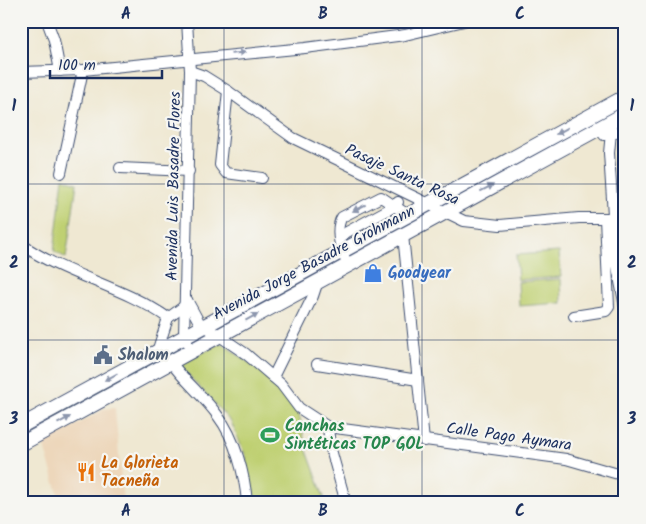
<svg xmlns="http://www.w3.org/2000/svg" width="646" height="524" font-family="Kalam,sans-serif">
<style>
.built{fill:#edd7bb}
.grass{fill:#bfd072;stroke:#6d8068}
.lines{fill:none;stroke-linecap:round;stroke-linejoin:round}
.minor-casing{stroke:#3b4b6f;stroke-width:12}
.highway-casing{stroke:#3b4b6f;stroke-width:16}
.minor{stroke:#fff;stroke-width:10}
.highway{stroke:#fff;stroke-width:14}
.oneway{fill:#8d97ae}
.grid{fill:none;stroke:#1b2f5e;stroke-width:1;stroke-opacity:0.55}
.labels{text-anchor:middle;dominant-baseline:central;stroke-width:4.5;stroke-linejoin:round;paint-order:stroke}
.street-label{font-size:16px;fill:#1b2f5e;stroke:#f6f6f2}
.shop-label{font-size:16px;font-weight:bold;fill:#366cbe;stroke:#f6f6f2;text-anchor:start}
.service-label{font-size:16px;font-weight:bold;fill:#4e5e75;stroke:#f6f6f2;text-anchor:start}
.leisure-label{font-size:16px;font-weight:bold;fill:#27864d;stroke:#f6f6f2;text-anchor:start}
.food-label{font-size:16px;font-weight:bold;fill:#c56008;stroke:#f6f6f2;text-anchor:start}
.neatline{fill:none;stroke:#1b2f5e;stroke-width:2}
.grid-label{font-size:16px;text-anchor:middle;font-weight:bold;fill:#1b2f5e}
</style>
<rect width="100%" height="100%" fill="#f6f6f2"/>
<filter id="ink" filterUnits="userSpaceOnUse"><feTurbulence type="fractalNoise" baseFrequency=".02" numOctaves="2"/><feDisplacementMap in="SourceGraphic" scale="10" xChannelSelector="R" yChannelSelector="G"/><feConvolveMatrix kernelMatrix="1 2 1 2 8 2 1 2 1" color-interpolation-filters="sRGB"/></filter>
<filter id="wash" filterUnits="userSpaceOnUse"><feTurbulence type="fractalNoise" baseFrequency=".0096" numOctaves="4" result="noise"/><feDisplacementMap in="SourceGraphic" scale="20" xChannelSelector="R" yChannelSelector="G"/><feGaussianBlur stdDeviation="1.12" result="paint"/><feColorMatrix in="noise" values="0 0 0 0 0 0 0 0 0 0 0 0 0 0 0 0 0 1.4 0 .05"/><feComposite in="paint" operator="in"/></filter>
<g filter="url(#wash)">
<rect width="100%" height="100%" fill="#efe8d2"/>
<path class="built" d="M115,408L123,503H61L43,443L102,411L101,409Z"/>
<g class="grass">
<path d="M596,119L599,121L458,200L453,198L454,195Z"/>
<path d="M63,178L77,183L66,258L54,251Z"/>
<path d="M424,213L425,217L357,254L353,252Z"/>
<path d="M559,252L561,277L518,280L516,255Z"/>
<path d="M334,262L335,267L220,329L217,327Z"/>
<path d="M561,279L562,303L519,306L518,282Z"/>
<path d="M221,343L268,376L291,401L299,414L306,448L326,503H251L246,457L231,422L181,367L182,364Z"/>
<path d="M181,345L183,348L21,437V430Z"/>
</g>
</g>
<g filter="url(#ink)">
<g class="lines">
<g class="minor-casing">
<g id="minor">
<path d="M47,21L54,40L60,71"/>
<path d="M187,21L190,71L184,337L187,342"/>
<path d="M190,71L204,76L228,91L293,138L464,221L500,225L579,218H625"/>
<path d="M21,72L83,70L305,48L405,35L464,21"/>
<path d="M228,91L220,165L226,173L262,178"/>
<path d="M612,122L609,153L616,261L625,307"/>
<path d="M604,135L625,131"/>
<path d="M120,168L189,171"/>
<path d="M61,173L83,70"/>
<path d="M403,235L424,441"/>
<path d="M340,238L347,232L395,206L398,202"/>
<path d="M21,244C66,276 123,286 168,318"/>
<path d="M348,265C341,252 334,230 342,217L381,197L408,215"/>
<path d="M187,300L199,322L246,354L281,384L299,408L328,427L566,459L625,476"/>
<path d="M574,316L606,311L609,307L605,218"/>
<path d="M157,352L168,318L183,307L187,300"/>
<path d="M170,361C184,381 204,396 218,416C235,438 245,475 247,503"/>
<path d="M317,364L418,380"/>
<path d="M273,377L313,296L318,281"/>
<path d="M328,427L330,446L346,503"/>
</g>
</g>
<g class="highway-casing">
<g id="highway">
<path d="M21,426L625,97"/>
<path d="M21,444L625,114"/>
</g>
</g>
<use href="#minor" class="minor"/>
<use href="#highway" class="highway"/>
</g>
<defs><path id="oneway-solid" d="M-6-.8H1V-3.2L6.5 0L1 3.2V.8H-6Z" transform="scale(1.25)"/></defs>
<g class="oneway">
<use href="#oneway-solid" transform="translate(238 53) rotate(-5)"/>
<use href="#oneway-solid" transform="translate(562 131) rotate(152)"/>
<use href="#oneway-solid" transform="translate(487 188) rotate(-27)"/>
<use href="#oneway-solid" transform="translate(359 208) rotate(153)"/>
<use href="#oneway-solid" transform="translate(252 317) rotate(-29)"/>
<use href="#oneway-solid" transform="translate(111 377) rotate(152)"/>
<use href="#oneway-solid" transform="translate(64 420) rotate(-29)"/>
</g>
</g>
<path class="grid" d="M224,21V503M422,21V503M21,184H625M21,340H625"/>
<defs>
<g id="shop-bare" transform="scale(1.5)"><path d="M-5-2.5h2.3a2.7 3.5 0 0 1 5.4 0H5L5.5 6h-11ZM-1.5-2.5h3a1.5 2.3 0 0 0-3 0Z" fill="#3f7fe0" stroke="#f6f6f2" stroke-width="2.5" paint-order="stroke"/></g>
<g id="civic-bare" transform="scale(1.5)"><path d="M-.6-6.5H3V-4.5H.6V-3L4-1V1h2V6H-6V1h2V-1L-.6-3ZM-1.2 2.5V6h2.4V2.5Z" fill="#5c6f8a" stroke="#f6f6f2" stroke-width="2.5" paint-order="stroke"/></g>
<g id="stadium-bare" transform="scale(1.5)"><path d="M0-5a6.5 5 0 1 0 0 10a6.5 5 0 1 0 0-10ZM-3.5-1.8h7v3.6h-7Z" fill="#2e9e5b" stroke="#f6f6f2" stroke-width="2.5" paint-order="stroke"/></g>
<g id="restaurant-bare" transform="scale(1.5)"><path d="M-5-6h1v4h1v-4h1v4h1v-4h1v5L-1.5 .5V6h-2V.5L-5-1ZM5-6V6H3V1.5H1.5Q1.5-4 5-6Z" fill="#e8710a" stroke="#f6f6f2" stroke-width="2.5" paint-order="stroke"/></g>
</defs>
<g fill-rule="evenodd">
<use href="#shop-bare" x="373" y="273"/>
<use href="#civic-bare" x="103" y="355"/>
<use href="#stadium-bare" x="270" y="435"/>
<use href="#restaurant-bare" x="86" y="472"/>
</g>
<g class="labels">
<g class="street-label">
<text transform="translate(402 175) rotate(25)">Pasaje Santa Rosa</text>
<text transform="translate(174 186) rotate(-89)">Avenida Luis Basadre Flores</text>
<text transform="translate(314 263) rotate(-28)">Avenida Jorge Basadre Grohmann</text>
<text transform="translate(509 437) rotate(8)">Calle Pago Aymara</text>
</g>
<g class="shop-label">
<text x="388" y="273">Goodyear</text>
</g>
<g class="service-label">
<text x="118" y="355">Shalom</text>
</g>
<g class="leisure-label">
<text x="285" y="426">Canchas<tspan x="285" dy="18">Sintéticas TOP GOL</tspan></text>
</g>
<g class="food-label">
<text x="101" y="463">La Glorieta<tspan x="101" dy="18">Tacneña</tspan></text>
</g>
</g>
<rect width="646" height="524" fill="none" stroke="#f6f6f2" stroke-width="55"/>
<path d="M50 70v8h112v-8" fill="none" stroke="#1b2f5e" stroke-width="2.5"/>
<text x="58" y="70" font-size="15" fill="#1b2f5e" stroke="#f6f6f2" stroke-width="4" paint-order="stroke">100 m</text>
<rect x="28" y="28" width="590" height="468" class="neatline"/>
<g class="grid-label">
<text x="126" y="19">A</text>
<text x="323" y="19">B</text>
<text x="520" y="19">C</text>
<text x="14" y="111">1</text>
<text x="632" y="111">1</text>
<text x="14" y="268">2</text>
<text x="632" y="268">2</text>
<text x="14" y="424">3</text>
<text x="632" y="424">3</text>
<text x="126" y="516">A</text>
<text x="323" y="516">B</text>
<text x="520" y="516">C</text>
</g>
</svg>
